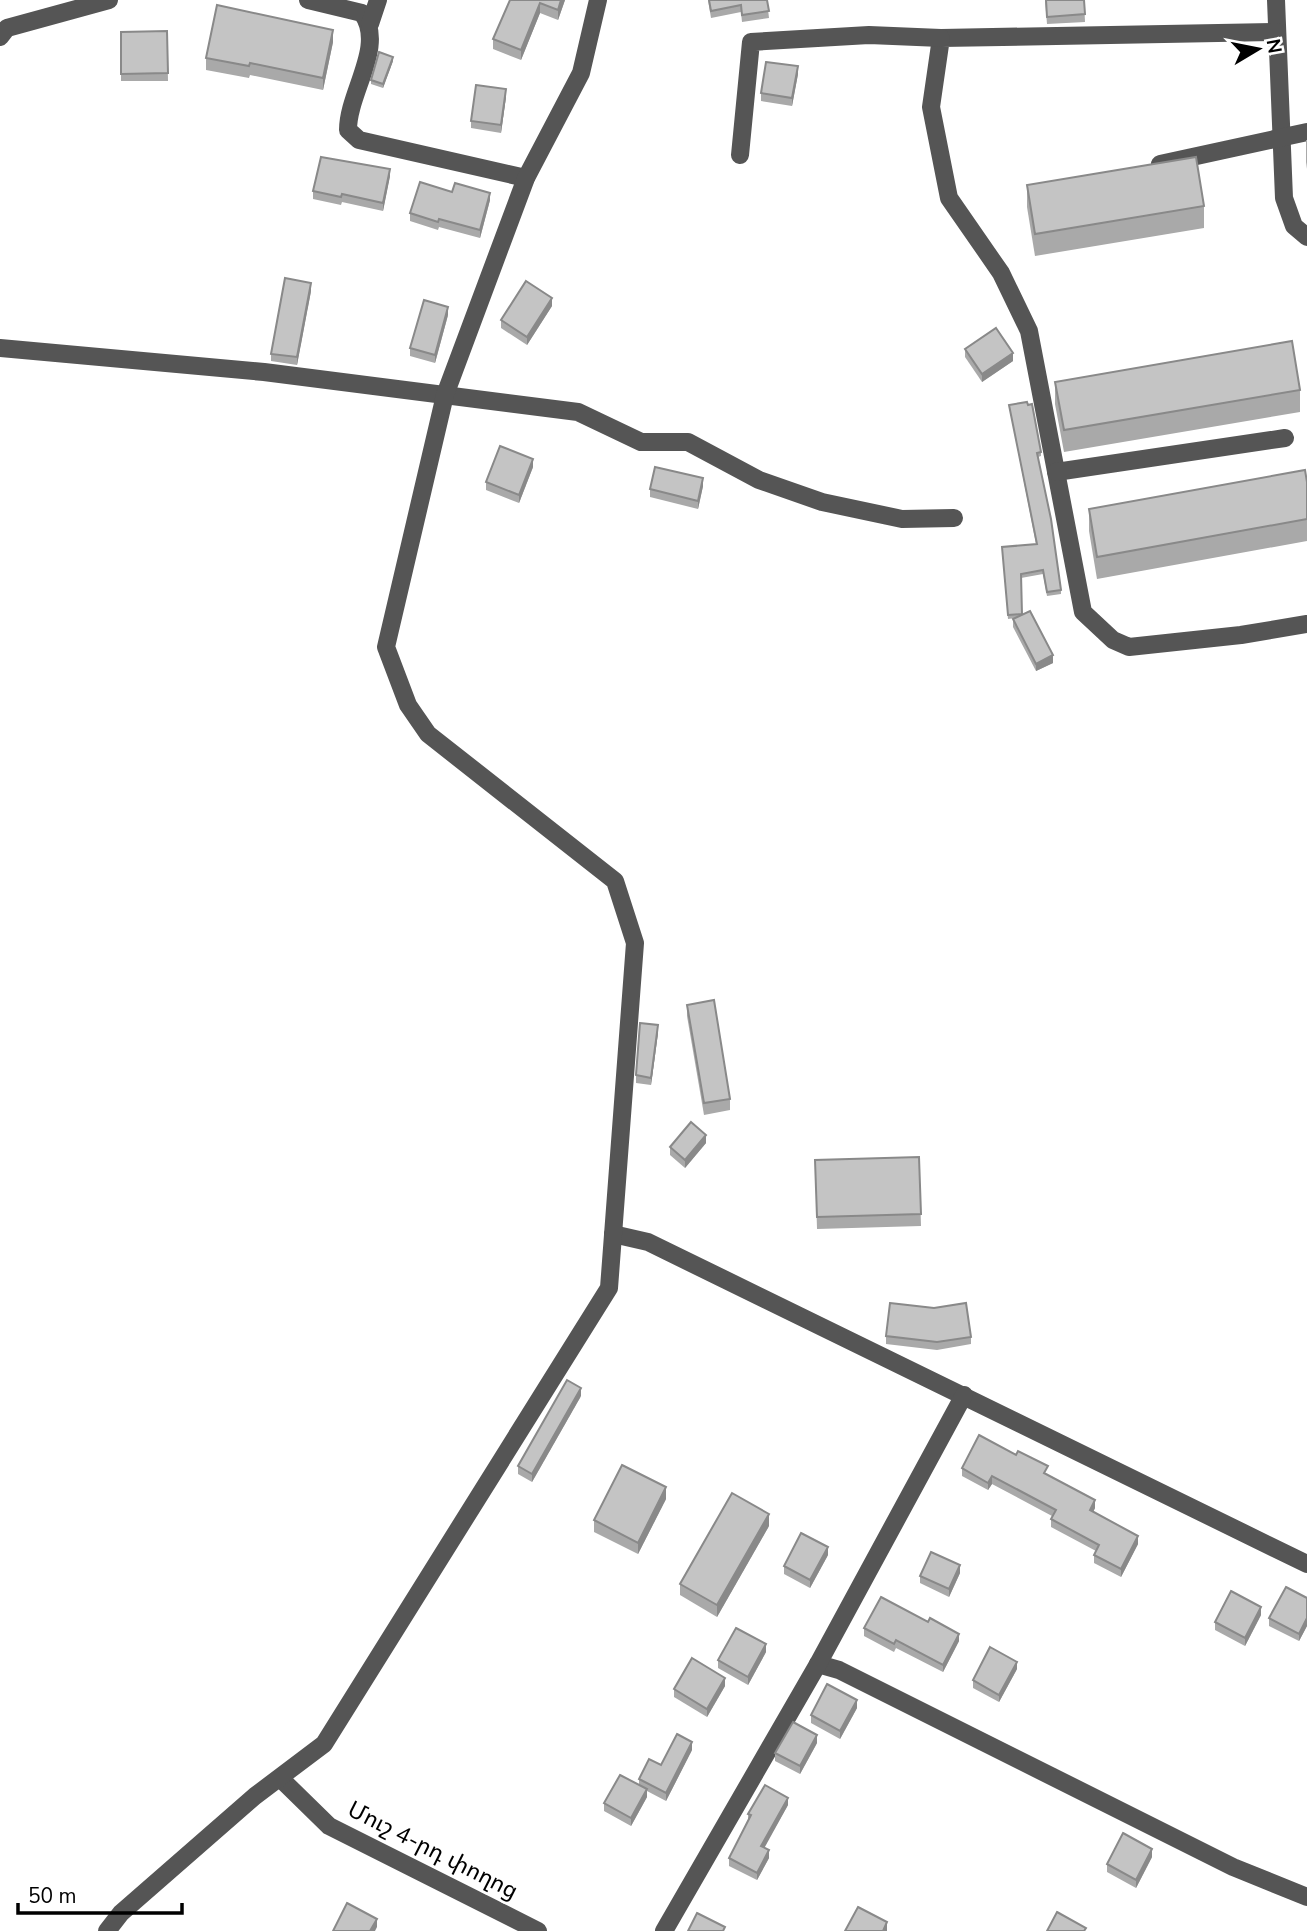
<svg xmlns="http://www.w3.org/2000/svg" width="1307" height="1931" font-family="'Nunito Sans','Noto Sans Armenian',sans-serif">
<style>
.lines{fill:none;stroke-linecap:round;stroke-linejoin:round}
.minor{stroke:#555;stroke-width:18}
.wall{fill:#a9a9a9}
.shaded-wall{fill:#898989}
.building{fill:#c4c4c4;stroke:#898989;stroke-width:2}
.labels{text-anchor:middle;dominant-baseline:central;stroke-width:5;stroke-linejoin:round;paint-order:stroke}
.street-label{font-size:23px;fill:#000;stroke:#fff}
</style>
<rect width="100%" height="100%" fill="#fff"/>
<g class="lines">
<g class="minor">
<path d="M308,0L362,13C386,46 348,92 348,130L359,140L526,178"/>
<path d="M1276,0L1284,198L1294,226L1307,237"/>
<path d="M370,24L378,0"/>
<path d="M1277,32L941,38L931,107L949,198L1001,273L1029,331L1083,612L1113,640L1129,647L1241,635L1307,624"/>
<path d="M0,37L7,28L109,0"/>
<path d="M740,155L751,42L869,35L941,38"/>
<path d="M1160,164L1307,132"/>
<path d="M0,348L264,372L578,412L641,442H688L759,480L822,502L902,519L954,518"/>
<path d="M1056,472L1285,438"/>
<path d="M613,1234L648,1242L1307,1564"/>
<path d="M818,1664L839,1670L1233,1867L1307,1897"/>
<path d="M280,1778L329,1826L538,1931"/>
<path d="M107,1931L121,1913L255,1796L324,1744L609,1288L635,943L615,881L428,734L408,705L386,647L445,395L526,178L581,73L598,0"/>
<path d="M664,1931L818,1664L964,1395"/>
</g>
</g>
<g class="wall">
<path d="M510,0H565L558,20L540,13L521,60L493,49V39Z"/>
<path d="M708,0H767L769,18L742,22L741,12L711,18Z"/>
<path d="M1045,0H1084L1085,22L1047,24Z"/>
<path d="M167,31L168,81H121V32Z"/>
<path d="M333,42L323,90L250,75L249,78L206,70V58Z"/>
<path d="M393,61L383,88L371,84V80Z"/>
<path d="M798,74L792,106L761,101V93Z"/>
<path d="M506,97L501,133L471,128V121Z"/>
<path d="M1306,140H1307V169L1306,162Z"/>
<path d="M390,176L383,211L342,202L341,205L313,199V191Z"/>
<path d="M1027,185L1204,206V228L1035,256L1027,207Z"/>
<path d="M452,192L490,200L480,238L439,227L438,230L410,221V213Z"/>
<path d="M311,291L297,365L271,361V354Z"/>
<path d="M552,306L527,345L501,328V320Z"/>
<path d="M448,315L435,363L410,356V348Z"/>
<path d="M965,349L1013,361L982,382L965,357Z"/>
<path d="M1055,382L1300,390V412L1064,452L1055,404Z"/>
<path d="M1009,405L1041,452V456L1038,457L1061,590V594L1047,596L1043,574L1021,578L1022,615L1053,663L1036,671L1013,627V619L1015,618L1008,619L1002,547L1036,544Z"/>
<path d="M533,467L519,503L486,490V482Z"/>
<path d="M1307,482V541L1097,579L1089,531V509Z"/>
<path d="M703,486L698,509L650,497V489Z"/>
<path d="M687,1005L730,1099V1110L704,1115L687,1016Z"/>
<path d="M658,1033L651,1085L636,1083V1075Z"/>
<path d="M706,1143L685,1168L670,1155V1147Z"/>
<path d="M919,1157L921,1226L817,1229L815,1160Z"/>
<path d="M886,1336L971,1337V1344L937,1350L886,1344Z"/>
<path d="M581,1396L532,1482L518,1474V1466Z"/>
<path d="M962,1468L1048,1475L1095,1508L1093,1512L1138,1544L1121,1577L1094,1563V1555L1096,1551L1051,1527V1519L1052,1516L992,1484L988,1490L962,1476Z"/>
<path d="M666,1499L638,1554L594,1532V1520Z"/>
<path d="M769,1526L717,1617L680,1595V1584Z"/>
<path d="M828,1555L810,1588L784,1574V1566Z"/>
<path d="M960,1573L949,1597L920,1583V1576Z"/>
<path d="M1307,1598V1626L1299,1641L1269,1626V1618Z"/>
<path d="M1261,1615L1245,1646L1215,1630V1622Z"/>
<path d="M864,1628L959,1641L943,1672L896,1648L894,1652L864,1636Z"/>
<path d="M766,1652L748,1685L718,1668V1660Z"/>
<path d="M1017,1669L999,1702L973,1688V1680Z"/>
<path d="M725,1686L707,1717L674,1697V1689Z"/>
<path d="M857,1708L840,1739L811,1723V1715Z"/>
<path d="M817,1743L800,1774L775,1761V1753Z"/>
<path d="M692,1750L666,1801L647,1791V1797L631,1826L604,1811V1803L639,1785V1779L661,1765Z"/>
<path d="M788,1805L764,1847L769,1858L757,1880L729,1866V1858L748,1820V1814Z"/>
<path d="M1152,1857L1136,1888L1107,1872V1864Z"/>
</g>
<g class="shaded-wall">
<path d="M561,0H565L558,20V10Z"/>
<path d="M540,3V13L521,60V50Z"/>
<path d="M333,30V42L323,90V78Z"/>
<path d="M393,57V61L383,88V84Z"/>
<path d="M798,66V74L792,106V98Z"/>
<path d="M506,89V97L501,133V125Z"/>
<path d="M390,169V176L383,211V203Z"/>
<path d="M490,193V200L480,238V230Z"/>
<path d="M311,283V291L297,365V357Z"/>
<path d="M552,298V306L527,345V337Z"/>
<path d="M448,307V315L435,363V355Z"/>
<path d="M1013,353V361L982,382V374Z"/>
<path d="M533,459V467L519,503V495Z"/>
<path d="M703,478V486L698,509V501Z"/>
<path d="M1053,655V663L1036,671V664Z"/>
<path d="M658,1025V1033L651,1085V1078Z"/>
<path d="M706,1135V1143L685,1168V1160Z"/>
<path d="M581,1388V1396L532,1482V1474Z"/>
<path d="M992,1476V1484L988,1490V1483Z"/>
<path d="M666,1487V1499L638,1554V1543Z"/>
<path d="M1095,1500V1508L1090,1518V1510Z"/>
<path d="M769,1514V1526L717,1617V1605Z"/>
<path d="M1138,1536V1544L1121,1577V1569Z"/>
<path d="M828,1547V1555L810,1588V1580Z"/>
<path d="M960,1565V1573L949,1597V1589Z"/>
<path d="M1261,1607V1615L1245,1646V1638Z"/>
<path d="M1307,1618V1626L1299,1641V1634Z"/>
<path d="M959,1634V1641L943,1672V1665Z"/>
<path d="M766,1644V1652L748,1685V1677Z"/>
<path d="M1017,1662V1669L999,1702V1695Z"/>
<path d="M725,1678V1686L707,1717V1709Z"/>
<path d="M857,1700V1708L840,1739V1731Z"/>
<path d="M817,1735V1743L800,1774V1766Z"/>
<path d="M692,1742V1750L666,1801V1793Z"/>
<path d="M647,1789V1797L631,1826V1818Z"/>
<path d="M788,1798V1805L761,1854V1846Z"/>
<path d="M1152,1849V1857L1136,1888V1880Z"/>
<path d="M769,1850V1858L757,1880V1873Z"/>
<path d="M377,1919V1927L375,1931H370Z"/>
<path d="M887,1922V1931H883Z"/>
</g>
<g class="building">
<path d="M510,0H561L558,10L540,3L521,50L493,39Z"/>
<path d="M709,0H767L769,11L742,15L741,5L711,11Z"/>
<path d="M1046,0H1084L1085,14L1047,17Z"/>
<path d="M217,5L333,30L323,78L250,63L249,66L206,58Z"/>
<path d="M167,31L168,73L121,74V32Z"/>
<path d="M379,52L393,57L383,84L371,80Z"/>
<path d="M766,62L798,66L792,98L761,93Z"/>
<path d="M476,85L506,89L501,125L471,121Z"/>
<path d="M321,157L390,169L383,203L342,194L341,197L313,191Z"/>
<path d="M1196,157L1204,206L1035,234L1027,185Z"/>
<path d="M420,182L452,192L455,183L490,193L480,230L439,219L438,222L410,213Z"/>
<path d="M285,278L311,283L297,357L271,354Z"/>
<path d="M526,281L552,298L527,337L501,320Z"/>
<path d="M424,300L448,307L435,355L410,348Z"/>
<path d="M996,328L1013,353L982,374L965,349Z"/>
<path d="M1292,341L1300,390L1064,430L1055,382Z"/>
<path d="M1027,402L1028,405L1032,404L1041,452L1037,453L1051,519L1061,590L1047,592L1043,570L1021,574L1022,614L1008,615L1002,547L1037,544L1009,405Z"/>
<path d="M500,446L533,459L519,495L486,482Z"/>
<path d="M655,467L703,478L698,501L650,489Z"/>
<path d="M1305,470L1307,482V519L1097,557L1089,509Z"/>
<path d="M1030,611L1053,655L1036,664L1013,619Z"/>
<path d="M714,1000L730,1099L704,1103L687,1005Z"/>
<path d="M640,1023L658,1025L651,1078L636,1075Z"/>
<path d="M691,1122L706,1135L685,1160L670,1147Z"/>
<path d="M919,1157L921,1214L817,1217L815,1160Z"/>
<path d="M890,1303L934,1308L966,1303L971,1337L937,1342L886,1336Z"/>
<path d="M567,1380L581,1388L532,1474L518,1466Z"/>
<path d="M979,1435L1016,1455L1018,1451L1048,1466L1044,1473L1095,1500L1090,1510L1138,1536L1121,1569L1094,1555L1099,1545L1051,1519L1056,1510L992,1476L988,1483L962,1468Z"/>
<path d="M622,1465L666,1487L638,1543L594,1520Z"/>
<path d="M732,1493L769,1514L717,1605L680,1584Z"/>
<path d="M801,1533L828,1547L810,1580L784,1566Z"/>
<path d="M931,1552L960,1565L949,1589L920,1576Z"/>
<path d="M1286,1587L1307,1598V1618L1299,1634L1269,1618Z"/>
<path d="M1231,1591L1261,1607L1245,1638L1215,1622Z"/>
<path d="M881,1597L928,1622L930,1618L959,1634L943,1665L896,1640L894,1644L864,1628Z"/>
<path d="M736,1628L766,1644L748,1677L718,1660Z"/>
<path d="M990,1647L1017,1662L999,1695L973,1680Z"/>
<path d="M692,1658L725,1678L707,1709L674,1689Z"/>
<path d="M827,1684L857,1700L840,1731L811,1715Z"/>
<path d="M793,1722L817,1735L800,1766L775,1753Z"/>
<path d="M677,1734L692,1742L666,1793L639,1779L649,1759L661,1765Z"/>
<path d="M620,1775L647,1789L631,1818L604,1803Z"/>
<path d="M765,1785L788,1798L761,1846L769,1850L757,1873L729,1858L751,1815L748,1814Z"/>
<path d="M1123,1833L1152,1849L1136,1880L1107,1864Z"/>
<path d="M347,1903L377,1919L370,1931H333Z"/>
<path d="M858,1907L887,1922L883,1931H845Z"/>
<path d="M1057,1912L1086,1928L1084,1931H1047Z"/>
<path d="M697,1913L725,1927L723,1931H688Z"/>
</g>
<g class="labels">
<g class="street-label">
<text transform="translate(433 1850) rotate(27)">Մուշ 4-րդ փողոց</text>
</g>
</g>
<g transform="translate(1258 49) rotate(80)" stroke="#ffffff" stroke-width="5" paint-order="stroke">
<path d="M0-5L12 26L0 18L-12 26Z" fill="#000000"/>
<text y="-10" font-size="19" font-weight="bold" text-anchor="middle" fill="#000000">N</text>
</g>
<path d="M18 1903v10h164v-10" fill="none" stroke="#000000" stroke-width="3.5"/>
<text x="28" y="1903" font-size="21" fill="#000000" stroke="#ffffff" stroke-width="5" paint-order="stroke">50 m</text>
</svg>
